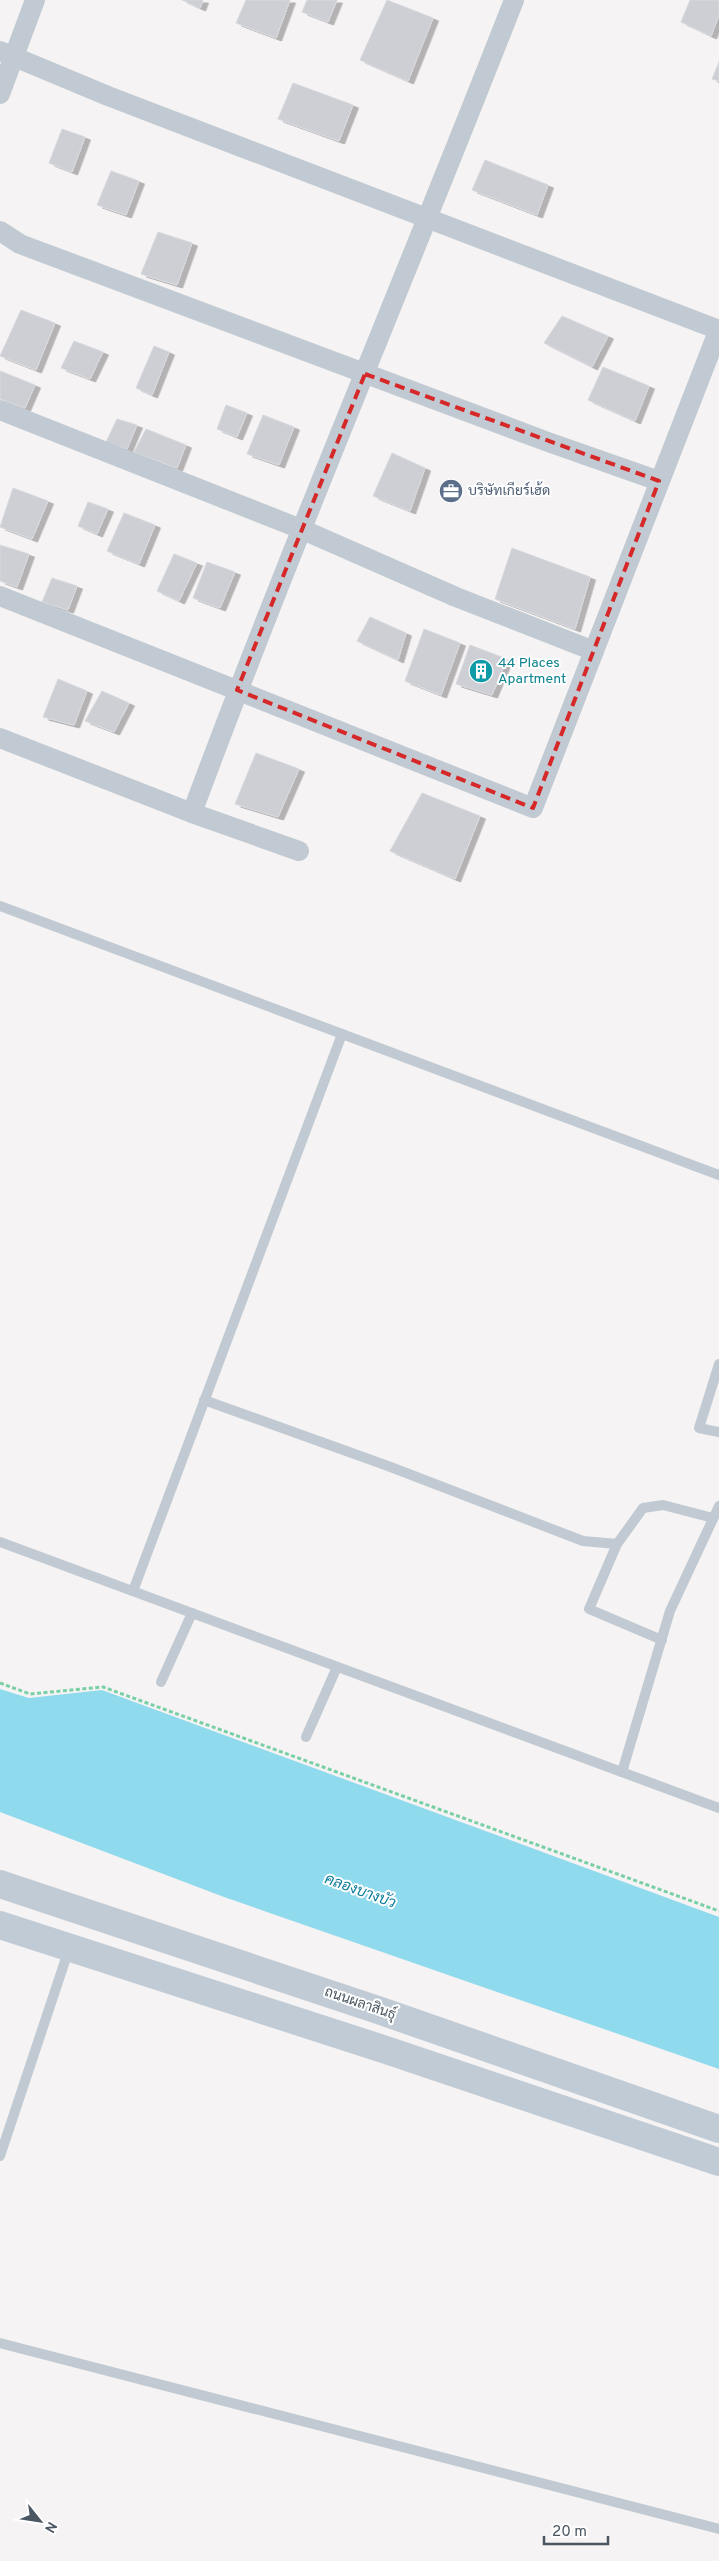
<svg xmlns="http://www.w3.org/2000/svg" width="719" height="2561" font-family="Overpass,Sarabun,sans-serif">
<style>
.water{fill:#90daee}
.building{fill:#cdcfd5;stroke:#d7d9de;filter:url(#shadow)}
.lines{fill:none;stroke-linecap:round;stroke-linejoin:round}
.path{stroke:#7ad0a6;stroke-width:3;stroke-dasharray:4 2.5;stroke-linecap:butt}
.service{stroke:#c1cad2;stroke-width:10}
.minor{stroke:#c1cad2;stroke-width:20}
.secondary{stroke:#c1cbd6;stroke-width:28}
.marked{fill:none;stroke:#d62828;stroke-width:4;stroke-dasharray:10 6;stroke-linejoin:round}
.labels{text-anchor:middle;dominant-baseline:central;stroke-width:4;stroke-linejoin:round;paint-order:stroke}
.service-label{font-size:14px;fill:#4e5e75;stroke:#fff;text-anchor:start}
.culture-label{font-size:14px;fill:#0d838f;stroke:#fff;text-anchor:start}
.street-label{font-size:14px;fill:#4a5661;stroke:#fff}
.water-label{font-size:15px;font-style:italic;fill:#0c7c9b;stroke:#fff}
</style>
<defs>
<filter id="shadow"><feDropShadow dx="5.5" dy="3" stdDeviation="0" flood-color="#0004"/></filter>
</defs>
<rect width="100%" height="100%" fill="#f5f3f3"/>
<path class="water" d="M0,1689L29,1698L102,1690L719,1917V2069L224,1897L0,1812Z"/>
<g class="building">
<path d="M182,0H203L200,8Z"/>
<path d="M246,0H290L276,38L236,23Z"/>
<path d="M307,0H337L328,22L302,12Z"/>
<path d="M387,0L433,18L408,81L360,60Z"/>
<path d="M690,0H719V15L711,36L681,22Z"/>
<path d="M719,62V81L712,79Z"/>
<path d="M293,83L353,105L339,141L278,119Z"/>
<path d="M62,129L85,137L72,172L49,163Z"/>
<path d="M485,160L548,185L537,215L472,190Z"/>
<path d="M111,171L139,181L126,215L97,205Z"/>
<path d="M158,232L192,243L177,285L141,274Z"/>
<path d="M21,310L55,323L36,370L0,356Z"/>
<path d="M562,316L608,336L592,367L544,343Z"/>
<path d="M74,341L103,352L90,379L61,368Z"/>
<path d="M154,346L169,352L152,395L136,388Z"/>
<path d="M603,367L649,386L635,421L588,400Z"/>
<path d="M0,371L35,385L25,408L0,399Z"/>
<path d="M226,405L247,413L237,437L217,429Z"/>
<path d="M263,415L294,427L279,465L247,454Z"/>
<path d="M117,419L137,425L127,449L106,442Z"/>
<path d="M146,429L186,445L177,468L134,452Z"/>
<path d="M392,453L425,468L410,511L373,496Z"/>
<path d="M13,488L48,501L32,539L0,527Z"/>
<path d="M88,502L108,509L97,534L78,526Z"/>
<path d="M124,513L155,525L139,564L107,551Z"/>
<path d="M0,545L29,554L17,587L0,581Z"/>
<path d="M512,548L590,577L575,629L495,599Z"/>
<path d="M174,554L197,563L179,601L157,591Z"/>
<path d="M207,562L235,572L220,608L193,598Z"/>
<path d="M52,578L77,586L68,610L42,602Z"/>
<path d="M370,617L406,633L398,660L357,641Z"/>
<path d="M424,629L460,643L441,695L405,681Z"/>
<path d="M470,645L507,659L492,695L456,684Z"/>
<path d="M58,679L87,691L74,725L43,717Z"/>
<path d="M102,691L129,703L114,732L85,721Z"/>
<path d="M256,753L299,769L278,817L235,804Z"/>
<path d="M422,793L480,816L455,879L390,851Z"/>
</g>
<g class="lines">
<path class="path" d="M0,1683L30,1694L103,1687L719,1911"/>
<g class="service">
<path d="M0,906L719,1175"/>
<path d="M719,1364L699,1428L719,1432"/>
<path d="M204,1400L388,1466L583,1541L617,1544"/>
<path d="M0,1542L719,1808"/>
<path d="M133,1591L342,1034"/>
<path d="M662,1640L589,1609L617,1544L643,1508L663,1505L713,1518"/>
<path d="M161,1682L192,1613"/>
<path d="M306,1737L337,1667"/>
<path d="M622,1772L670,1611L719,1506"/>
<path d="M0,2156L69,1949"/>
<path d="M0,2343L719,2529"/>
</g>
<g class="minor">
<path d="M0,51L108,96L719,330"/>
<path d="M0,94L35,0"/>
<path d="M0,231L20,244L548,442L659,481"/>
<path d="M0,410L301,529L456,597L594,651"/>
<path d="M0,596L533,808L719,329"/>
<path d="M0,738L192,813C293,540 408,272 514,0"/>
<path d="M192,813L299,851"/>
</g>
<g class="secondary">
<path d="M0,1884L381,2011L719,2129"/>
<path d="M0,1925L386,2050L719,2162"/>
</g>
</g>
<path class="marked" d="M365,374L659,481L533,808L237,690Z"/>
<defs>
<g id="office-disc" transform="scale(1.25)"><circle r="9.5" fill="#5c6f8a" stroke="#fff"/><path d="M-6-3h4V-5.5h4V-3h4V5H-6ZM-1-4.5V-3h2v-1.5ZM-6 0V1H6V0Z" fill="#fff"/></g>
<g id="building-disc" transform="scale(1.25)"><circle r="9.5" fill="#0f9aa8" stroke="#fff"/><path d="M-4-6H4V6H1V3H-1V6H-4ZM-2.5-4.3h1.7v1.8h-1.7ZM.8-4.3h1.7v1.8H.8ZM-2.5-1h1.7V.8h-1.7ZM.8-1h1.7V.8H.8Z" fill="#fff"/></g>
</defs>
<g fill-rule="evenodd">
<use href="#office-disc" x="451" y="491"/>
<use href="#building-disc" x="481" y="671"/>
</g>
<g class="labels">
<g class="service-label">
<text x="468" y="491">บริษัทเกียร์เฮ้ด</text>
</g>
<g class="culture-label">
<text x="498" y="663">44 Places<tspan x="498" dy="16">Apartment</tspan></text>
</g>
<g class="street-label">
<text transform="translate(360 2004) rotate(19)">ถนนผลาสินธุ์</text>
</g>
<g class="water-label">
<text transform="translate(360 1892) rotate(20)">คลองบางบัว</text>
</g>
</g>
<g transform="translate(40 2521) rotate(120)" stroke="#ffffff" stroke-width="4" paint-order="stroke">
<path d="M0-4L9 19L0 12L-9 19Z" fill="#4a5661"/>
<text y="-8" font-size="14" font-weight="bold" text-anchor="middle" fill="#4a5661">N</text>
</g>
<path d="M544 2536v8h64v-8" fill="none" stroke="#4a5661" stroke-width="2.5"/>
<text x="552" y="2536" font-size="15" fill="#4a5661" stroke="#ffffff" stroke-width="4" paint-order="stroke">20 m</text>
</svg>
